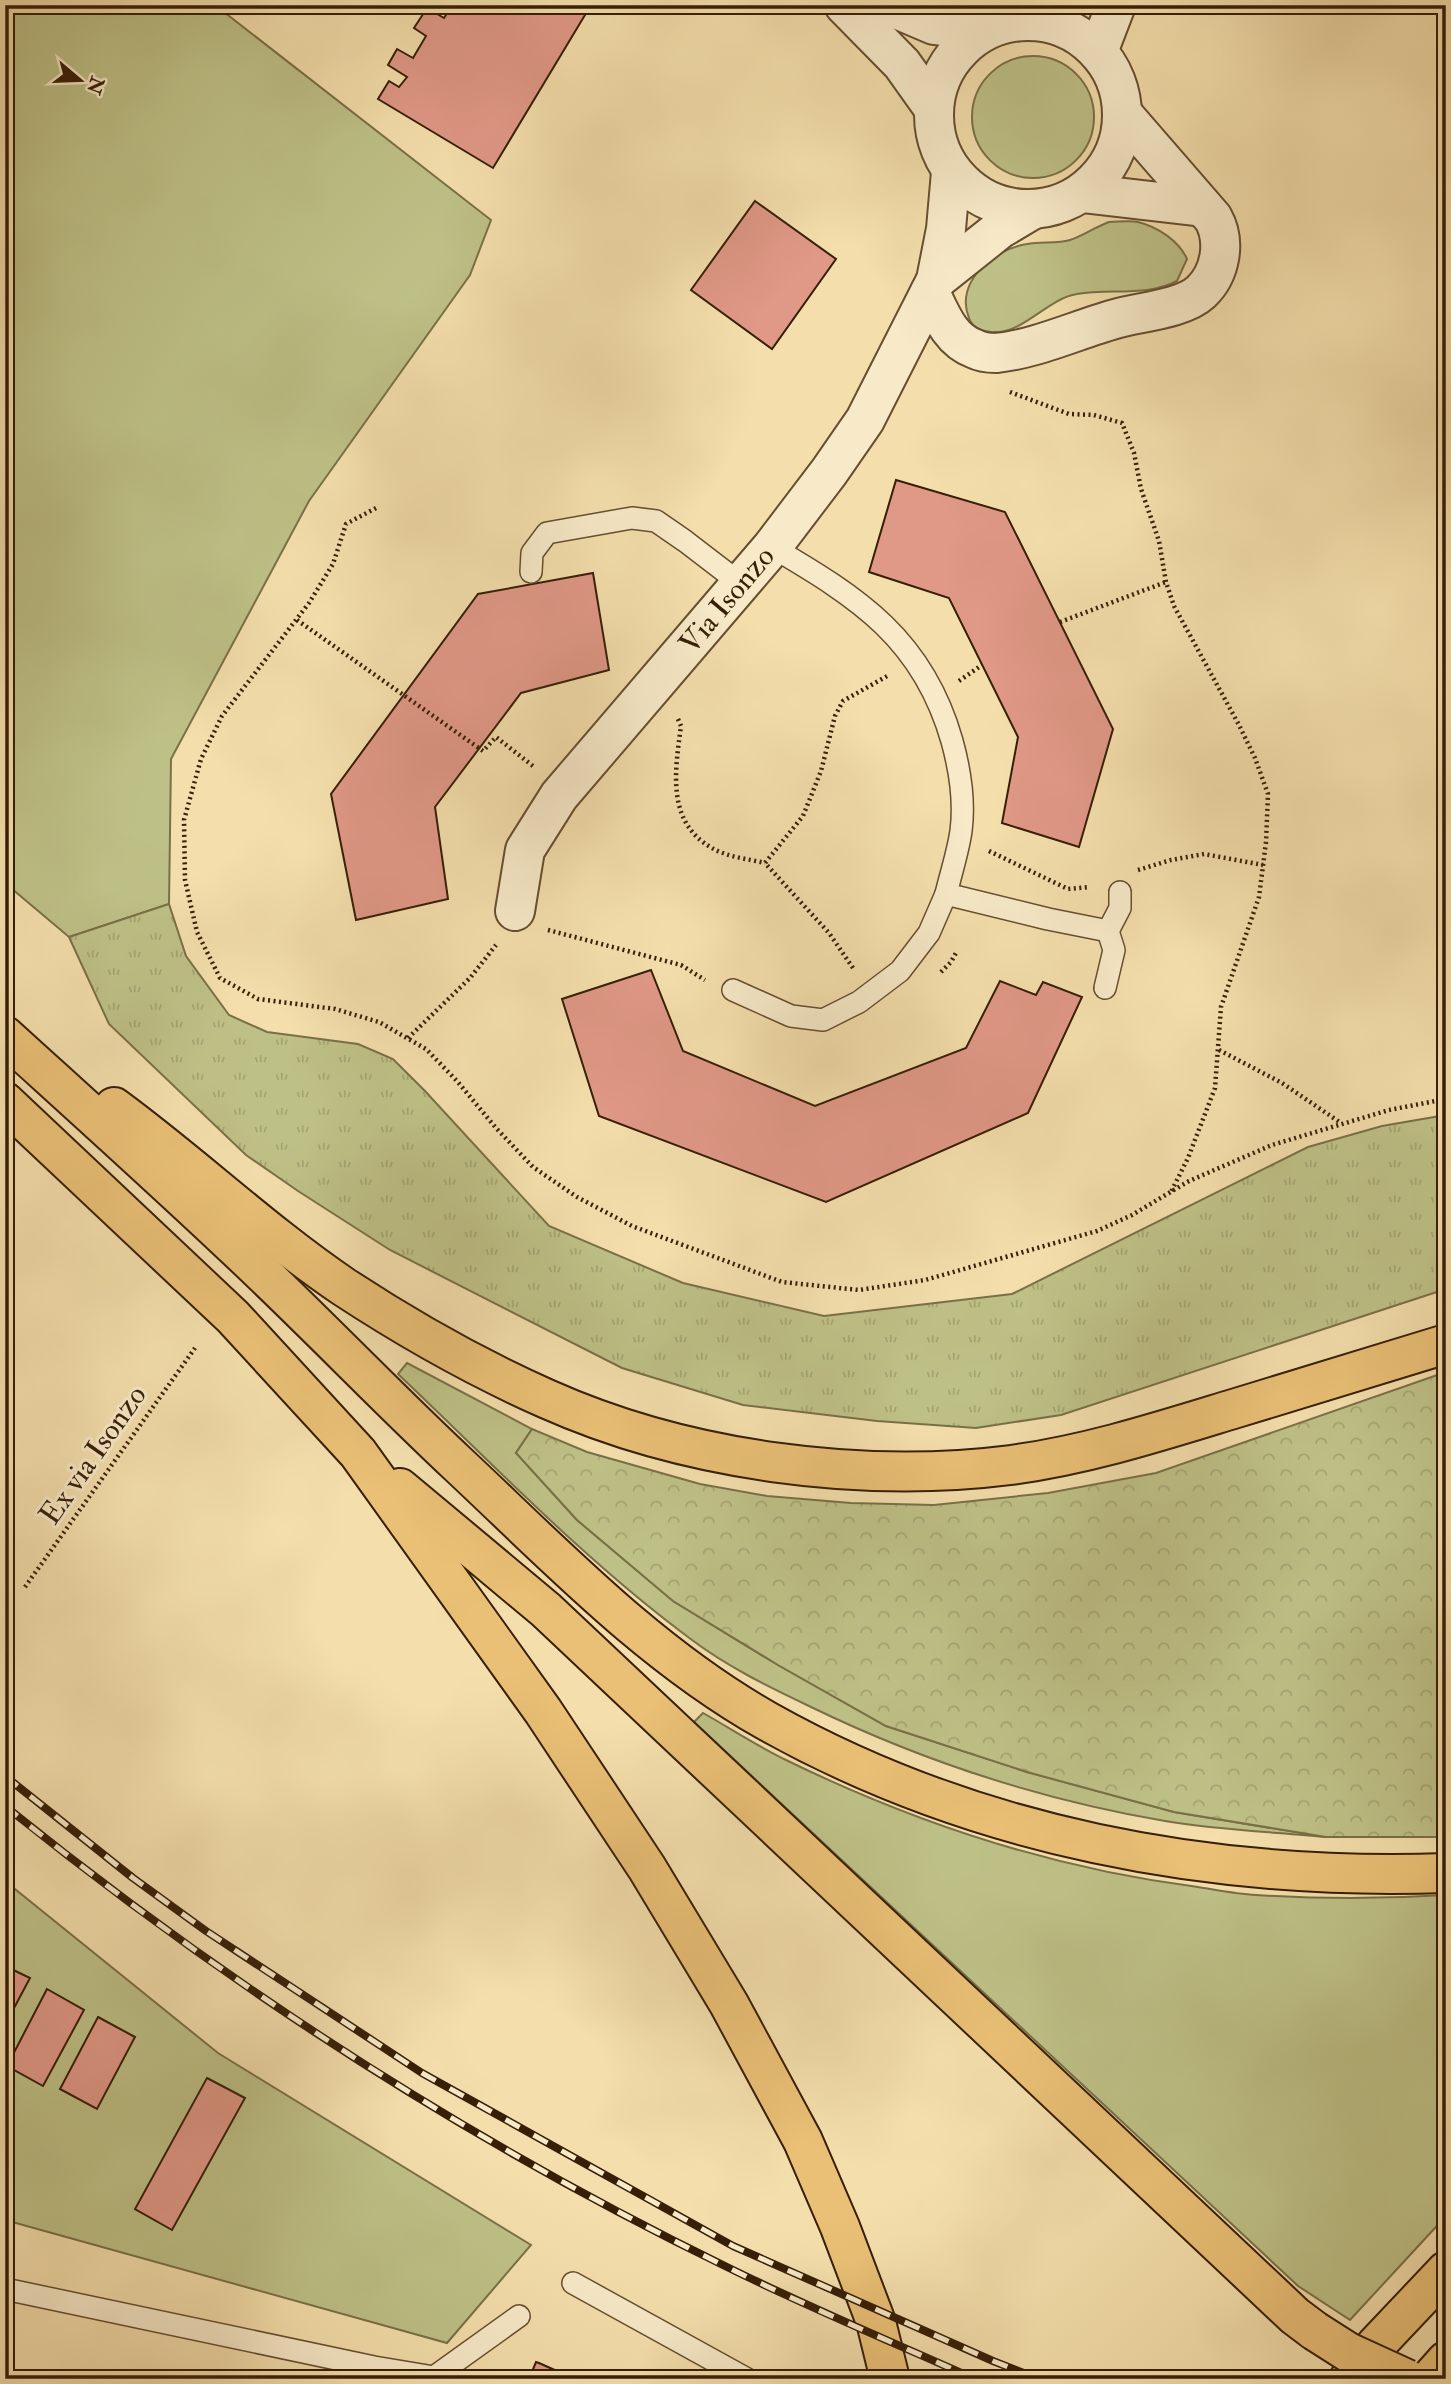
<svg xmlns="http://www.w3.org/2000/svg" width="1451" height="2384" font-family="'IM FELL Double Pica',serif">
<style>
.green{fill:#bec187;stroke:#7a7047;stroke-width:2}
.forest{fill:url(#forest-crowns);stroke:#7a7047;stroke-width:2}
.park{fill:url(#park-tufts);stroke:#7a7047;stroke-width:2}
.building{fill:#e09887;stroke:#361e07;stroke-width:2}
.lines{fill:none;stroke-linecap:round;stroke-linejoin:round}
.service-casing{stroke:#664e30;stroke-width:24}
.minor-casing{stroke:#664e30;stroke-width:42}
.trunk-casing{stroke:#361e07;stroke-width:42}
.path{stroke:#361e07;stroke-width:4.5;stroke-dasharray:2 3.5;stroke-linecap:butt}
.service{stroke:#f8eac9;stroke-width:21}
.minor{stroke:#f8eac9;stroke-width:38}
.trunk{stroke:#eac076;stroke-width:38}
.rail-casing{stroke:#361e07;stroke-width:8}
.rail{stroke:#f8eac9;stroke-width:5;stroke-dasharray:16;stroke-linecap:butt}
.trunk-bridge-casing{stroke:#361e07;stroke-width:42;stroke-linecap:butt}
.trunk-bridge{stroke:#eac076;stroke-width:38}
.labels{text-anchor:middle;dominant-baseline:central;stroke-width:6;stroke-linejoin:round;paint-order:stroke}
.street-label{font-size:30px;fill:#361e07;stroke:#f8eac9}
</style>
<defs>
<pattern id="forest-crowns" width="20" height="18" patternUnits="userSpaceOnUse" patternTransform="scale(1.75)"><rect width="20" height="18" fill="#bec187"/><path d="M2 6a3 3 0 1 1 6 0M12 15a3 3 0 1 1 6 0" fill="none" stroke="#a4a573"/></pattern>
<pattern id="park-tufts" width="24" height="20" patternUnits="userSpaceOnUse" patternTransform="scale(1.75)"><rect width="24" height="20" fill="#bec187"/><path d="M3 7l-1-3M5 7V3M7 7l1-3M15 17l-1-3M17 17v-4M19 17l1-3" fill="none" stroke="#a4a573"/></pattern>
</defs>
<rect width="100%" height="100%" fill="#f4dfac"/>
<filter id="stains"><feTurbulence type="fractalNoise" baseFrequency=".00286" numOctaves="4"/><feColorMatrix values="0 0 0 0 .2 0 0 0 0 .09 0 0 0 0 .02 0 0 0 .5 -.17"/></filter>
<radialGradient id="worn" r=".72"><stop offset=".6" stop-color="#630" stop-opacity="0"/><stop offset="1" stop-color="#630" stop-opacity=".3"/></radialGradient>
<g class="green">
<path d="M5,5H215L491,220L470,275L309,501L171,759L169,904L69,937L5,883Z"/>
<circle cx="1033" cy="117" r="61"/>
<path d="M1109,222C1118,222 1129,220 1138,222C1158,227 1179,241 1187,259L1177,281C1147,297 1110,288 1077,294C1049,298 1023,333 996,332C985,332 973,329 969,318C954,282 994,249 1027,244C1041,241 1056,244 1070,240C1083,236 1095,227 1109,222Z"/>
<path d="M407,1363L532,1429L516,1453L577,1520L673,1601L778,1665L886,1726L1027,1772L1174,1812L1326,1837C1273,1832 1218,1830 1165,1821C1042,1800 922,1761 809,1706C769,1687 728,1667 692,1640C586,1562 493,1464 398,1374Z"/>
<path d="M703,1713C730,1728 757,1746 786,1760C915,1823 1055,1869 1198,1887C1217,1890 1236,1894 1256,1895C1319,1899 1382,1899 1446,1895V2216L1350,2320L1298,2286L694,1722Z"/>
<path d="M5,1881L218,2053L531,2245L447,2343L5,2220Z"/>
</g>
<path class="forest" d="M1446,1372V1837H1326L1174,1812L1027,1772L886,1726L778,1665L673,1601L577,1520L516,1453L532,1429L587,1452L700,1484L767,1496L851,1503L934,1505L1048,1493L1156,1473Z"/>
<path class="park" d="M169,904L186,956L229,1015L267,1032L358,1044L393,1059L425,1091L549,1226L683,1283L824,1316L1012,1294L1308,1147L1382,1126L1446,1115V1289L1061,1415L976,1428L877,1421L743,1405L622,1368L390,1250L298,1191L246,1155L109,1024L69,937Z"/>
<g class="building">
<path d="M452,5H591L493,168L378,99L389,81L399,87L407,77L388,65L397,49L413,58L426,36L414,28L427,8L444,18Z"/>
<path d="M755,201L836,259L772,349L691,290Z"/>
<path d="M896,480L1005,512L1113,729L1079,847L1002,823L1018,737L949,598L869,572Z"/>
<path d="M593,573L609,670L521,693L435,807L448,899L356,920L331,794L478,594Z"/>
<path d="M651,970L683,1051L815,1106L966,1048L1000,981L1036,995L1043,982L1082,997L1028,1113L826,1202L599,1116L562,999Z"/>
<path d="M5,1966L30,1978L5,2025Z"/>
<path d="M47,1989L84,2010L43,2086L7,2066Z"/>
<path d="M98,2017L135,2037L97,2109L60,2089Z"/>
<path d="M207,2078L245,2098L172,2230L135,2209Z"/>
<path d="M536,2362L539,2363L575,2379H529Z"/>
</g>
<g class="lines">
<g class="service-casing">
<g id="service">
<path d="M772,547C859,598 923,639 952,741C960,770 965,800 961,831C958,852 951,873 946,894L1048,919L1108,931L1120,908V892"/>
<path d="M531,572L532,553L547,533L632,518L656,521L685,541L741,584"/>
<path d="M1105,988L1114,950L1108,931"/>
<path d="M733,990L791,1016L823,1020L859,1002L900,971L929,933L946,894"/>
<path d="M573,2283L747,2379"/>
<path d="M5,2289L374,2367L434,2377L519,2316"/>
</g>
</g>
<g class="minor-casing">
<g id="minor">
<path d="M844,5L902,64L934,109"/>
<path d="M887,5L934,25L983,31"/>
<circle cx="1028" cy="115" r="94"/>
<path d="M1098,52L1116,5"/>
<path d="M1082,193L1203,207"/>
<path d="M936,280L1000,229L1032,210"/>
<path d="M930,292C941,315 950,340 975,349C981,352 989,353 996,353C1036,349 1076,330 1115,319C1139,312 1183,309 1201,292C1221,273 1226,241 1213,218L1122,113"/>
<path d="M515,911L525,850L559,796L772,547L829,472L865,420L936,280L946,229L951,172"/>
</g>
</g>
<g class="trunk-casing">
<g id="trunk">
<path d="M5,1036C82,1106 160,1176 236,1248C312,1319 384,1395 460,1466C557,1557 650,1655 767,1721C974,1837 1211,1881 1446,1873"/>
<path d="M5,1102L233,1317L358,1453L543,1711L647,1868L729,2004L803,2141L840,2227L876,2322L890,2379"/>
<path d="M114,1107C193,1165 263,1232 344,1287C408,1329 477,1368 547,1399C686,1461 861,1484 1011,1465C1086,1455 1158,1432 1230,1410C1302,1388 1374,1366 1446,1344"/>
<path d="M400,1488L546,1610L1295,2316L1315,2331"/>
<path d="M1349,2379L1376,2345L1446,2271"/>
<path d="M1430,2379L1446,2361"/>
</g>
</g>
<g class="path">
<path d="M1010,392L1069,414L1094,415L1122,423L1134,453L1141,489L1159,541L1166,582L1174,606L1239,725L1255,758L1268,794L1266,842L1259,897L1221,1007L1215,1088L1188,1158L1171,1192"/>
<path d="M376,508L346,524L333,564L309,603L222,716L201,759L184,820L185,880L197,932L220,978L258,999L335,1009L379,1022L426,1049L457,1081L496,1128L533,1167L577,1197L632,1226L782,1282L859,1290L925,1280L1097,1231L1132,1215L1189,1181L1272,1145L1389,1110L1446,1099"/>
<path d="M297,620L483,751L496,737L533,766"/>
<path d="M1060,622L1166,582"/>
<path d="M959,681L982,665"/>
<path d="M678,719L681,726C675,771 666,822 712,848C727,857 748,859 765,863"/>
<path d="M989,851L1068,889L1090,887"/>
<path d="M1138,870L1171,860L1204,854L1263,865"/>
<path d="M548,930L681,965L705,980"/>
<path d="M853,968L829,933L765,863L803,816L821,771L835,716L843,701L889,675"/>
<path d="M941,972L951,962L957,951"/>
<path d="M408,1038L470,978L496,945"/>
<path d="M1219,1050L1282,1083L1341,1123"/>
<path d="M25,1587L195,1348"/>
</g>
<use href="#service" class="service"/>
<use href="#minor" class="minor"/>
<use href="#trunk" class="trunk"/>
<g class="rail-casing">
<g id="rail">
<path d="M5,1776L133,1878L206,1931L422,2073L733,2246L993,2361L1039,2379"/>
<path d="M5,1806C227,1985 470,2142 727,2267C808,2307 892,2342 975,2379"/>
</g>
</g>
<use href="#rail" class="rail"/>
<g class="trunk-bridge-casing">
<path id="trunk-bridge" d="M1315,2331L1348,2352L1407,2379"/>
</g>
<use href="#trunk-bridge" class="trunk-bridge"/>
</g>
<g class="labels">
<g class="street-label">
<text transform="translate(727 600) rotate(-50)">Via Isonzo</text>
<text transform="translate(93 1455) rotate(-55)">Ex via Isonzo</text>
</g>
</g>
<rect width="1451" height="2384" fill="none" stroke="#f4dfac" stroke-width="28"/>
<rect x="7" y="7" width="1437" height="2370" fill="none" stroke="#361e07" stroke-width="3.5"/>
<rect x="14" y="14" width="1423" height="2356" fill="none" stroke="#361e07" stroke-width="2"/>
<g transform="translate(80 80) rotate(109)" stroke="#f8eac9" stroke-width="5" paint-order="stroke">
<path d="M0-5L12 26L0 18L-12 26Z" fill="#361e07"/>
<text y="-10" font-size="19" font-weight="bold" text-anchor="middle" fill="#361e07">N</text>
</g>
<rect width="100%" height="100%" filter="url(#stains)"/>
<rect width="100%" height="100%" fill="url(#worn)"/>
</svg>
